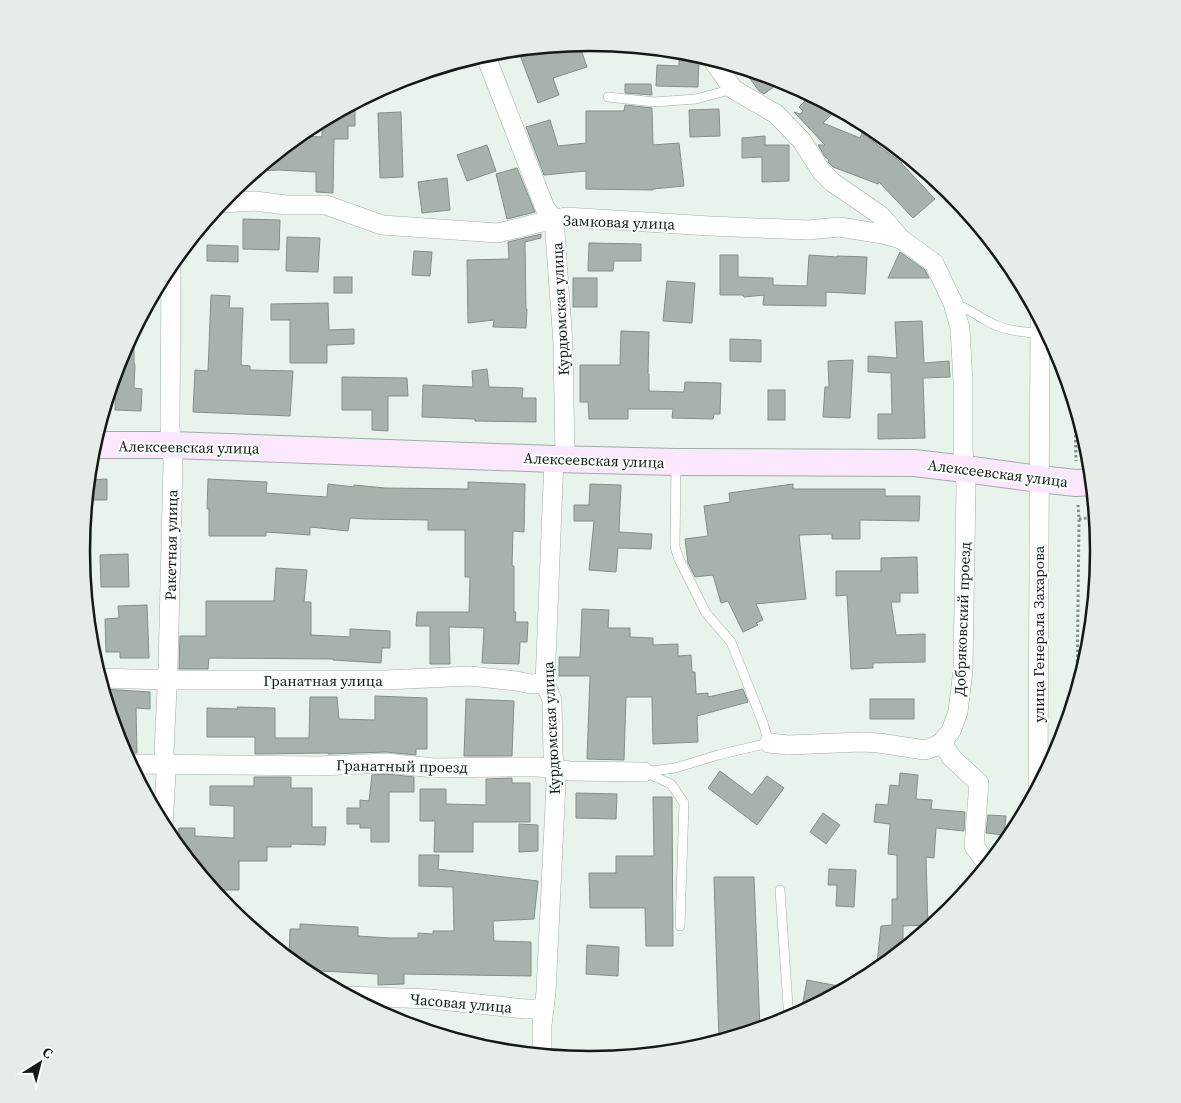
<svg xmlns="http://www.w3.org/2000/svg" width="1181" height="1103" font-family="'Source Serif 4',serif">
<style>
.building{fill:#a8b2ac;stroke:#858f8a}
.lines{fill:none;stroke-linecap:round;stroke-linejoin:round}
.lane-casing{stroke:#a1aca6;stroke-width:10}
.street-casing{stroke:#a1aca6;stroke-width:20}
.secondary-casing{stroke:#a1aca6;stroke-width:28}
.path{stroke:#868e89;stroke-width:3;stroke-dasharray:2.5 2.5;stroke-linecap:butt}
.lane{stroke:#fff;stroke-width:9}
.street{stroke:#fff;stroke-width:19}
.secondary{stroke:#fbe8ff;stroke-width:26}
.labels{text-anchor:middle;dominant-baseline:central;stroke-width:4;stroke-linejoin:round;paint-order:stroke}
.street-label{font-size:15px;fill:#151917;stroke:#f8fffb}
.rim{fill:none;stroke:#151917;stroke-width:2.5}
</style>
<rect width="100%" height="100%" fill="#e8f3ec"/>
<g class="building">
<path d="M579,44L587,67L553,78L559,95L538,103L518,50Z"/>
<path d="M679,51L690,52L699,55L698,87L656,86L657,65L679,66Z"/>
<path d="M743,69L767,76L783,80L764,94L759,91Z"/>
<path d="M625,84H651L652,95L625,93Z"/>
<path d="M811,95L837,109L823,123L860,138L862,133L902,163V164L935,199L913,218L879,182L878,184L833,167L828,162L829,160L825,157L818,145H825L794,112L800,114L803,111L799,107Z"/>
<path d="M355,103V126H348V139H334L333,193L316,192V172L278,170L256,171L299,136L322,137V126L311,127Z"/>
<path d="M625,105L652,108L653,145L679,143L684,186L653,189V190L586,189V171L544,175L526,127L550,120L558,146L586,143V111H624Z"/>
<path d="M719,109L720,136L690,137L689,110Z"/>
<path d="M401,112L403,177L380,178L378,113Z"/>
<path d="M765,136V145H789V181L762,182V157L742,158V138Z"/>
<path d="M487,145L496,171L467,181L457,155Z"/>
<path d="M517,168L535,212L507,219L496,174Z"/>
<path d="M447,178L450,210L422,213L418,182Z"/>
<path d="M243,219L280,220L279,250L243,249Z"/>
<path d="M541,234V238L525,242L526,309H527L526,328L493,327L494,320L468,323L467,260L509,259L508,242Z"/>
<path d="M287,237L320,238L318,272L286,271Z"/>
<path d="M589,243L641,244V261H614L613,271H588Z"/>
<path d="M207,245L238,246V262L207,261Z"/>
<path d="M414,251L432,252L430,276L412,275Z"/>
<path d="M900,252L925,270L929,278H888Z"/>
<path d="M720,255H738V277L773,278V285L807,286L809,255L837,257V256L867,257L865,294L826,292V306L763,305L764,295L744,297L743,295H720Z"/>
<rect x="334" y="277" width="18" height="16"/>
<rect x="573" y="278" width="24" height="29"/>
<path d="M667,281L695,283L692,323L663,321Z"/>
<path d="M211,295L230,296L229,308H243L241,365L250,366V370L293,371L290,416L193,412L195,370L208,371Z"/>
<path d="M328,303L329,330L354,329V344L327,345V363H290V320H271V304Z"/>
<path d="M922,321L924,363L949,361L950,377L923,378L925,438L878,439V414H892L891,373L868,372V356L897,358L895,322Z"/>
<path d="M134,331V364H135L134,388L142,389L141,411L115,410L116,370L120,356Z"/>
<path d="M621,331L649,332L648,374H649V391L684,392L685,382L721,383L720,414H714L713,419L672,418L673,409H628V419H589L588,402H580V365H620Z"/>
<path d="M730,339L761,340V362L730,361Z"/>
<path d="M853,360L850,418L823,417L825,387H829L828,361Z"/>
<path d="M487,369L489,387L523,388L522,398H536V422L475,421V419L422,417L423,385L473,387L472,371Z"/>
<path d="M342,377L407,378L408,396H388V431L372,430V410H342Z"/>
<rect x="768" y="390" width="17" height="30"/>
<path d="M107,479V500H87L89,480Z"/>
<path d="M208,479L267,482L266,493L327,497L328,484L354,487V485L385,488L468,489V482L525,484L524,532L513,531L512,566H514V612H516L515,622H528L527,642H520L519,664L482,663L484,628L449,627L450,664H430V626H416L417,612H469L470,577H465V530H428V520L365,519L350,518L348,531L310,527V535L266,532V536H209V509H207Z"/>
<path d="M590,484L621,485L619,532L652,534L651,549L618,548L616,572L589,570L594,521H574V505H589Z"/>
<path d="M793,484V489H885V496H920L919,521L860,520V539H832V534L799,535L806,599L756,604L763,620L756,623L758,625L743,632L728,601L721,603L713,575L695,577L688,563L685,539L708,536L704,506L730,502L729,493Z"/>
<path d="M128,554L129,587H101L100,555Z"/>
<path d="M917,557L918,593H900V602H891L896,635L925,634V662L873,663V668L851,669L847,595L836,596V571H881V558Z"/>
<path d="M276,568L307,570L304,602H311V635L350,637V629L390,631V648H382L381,663L333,660V659L209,658L208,669H179L180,636H206V601H274Z"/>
<path d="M147,605L149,658H120V652H106L105,619L119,618L118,606Z"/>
<path d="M582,609L609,610L608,628H630V637L653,638V645L678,644V656L691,655L692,672H695L696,694L708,693V697L743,689L748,702L697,716L698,742L653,744L652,697H626L624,760L587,759L590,676H559V657H580Z"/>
<path d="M103,689L150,692V709L136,708L137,753H124L120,746L117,736L116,707L108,706Z"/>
<path d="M375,696L427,698V749H416V755L386,752L328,754V753L255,754V737H207V708L238,709L237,707L275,708V738H309L310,697H337L339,719L375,720Z"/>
<path d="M466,699L514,701L512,756H464Z"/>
<rect x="870" y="699" width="44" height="20"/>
<path d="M720,771L752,795L767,776L784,788L757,825L708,788Z"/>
<path d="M900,773L918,775L916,799L932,800L931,809L965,812L964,831L936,828L934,858L926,857L928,925L903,926V950L876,972L881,926L892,925V899H897V855L888,854L890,824L874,822L876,804L888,805L890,785L899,786Z"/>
<path d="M386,774L414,777V792H389V842H371V828H360V824H347V808H360V800L369,801L372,775Z"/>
<path d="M254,777H291V788H312V827H326L325,845L291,844V847H267V861H239V890H213L202,877V863L190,862L178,848L179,828H195V836L234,838V806L210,805V786H254Z"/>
<path d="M512,778V783H530V822H473V852H434L435,821H420V789H446V804L486,805V779Z"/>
<path d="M576,793L617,794L616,819L576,818Z"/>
<path d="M653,797H672L673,946H646L645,908H590L589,873H616V856H654Z"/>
<path d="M823,813L840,825L826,844L810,832Z"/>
<path d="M988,815L1006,816L1004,835L986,833Z"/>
<path d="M519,824L538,825V851L519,852Z"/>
<path d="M419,855H439L438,869L538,881L534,919L493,921L494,941L531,942V976L404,974V984L378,985V974L302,970L289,959L290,929H300V924L358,927V936L389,938H418V933L433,934V931H454L453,887L419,886Z"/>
<path d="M829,869L856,870L854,907L836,906L837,885H828Z"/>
<path d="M714,877H754L760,1030L719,1042Z"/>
<path d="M587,945L619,947L618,976L586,974Z"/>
<path d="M807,980L849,988L801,1013Z"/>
</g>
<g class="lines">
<g class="lane-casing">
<g id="lane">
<path d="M608,97L654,102L696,99L733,89"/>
<path d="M953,303C966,307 976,315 987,321C1004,331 1022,332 1040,333"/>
<path d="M644,772L675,768L718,755L769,743L763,723L731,642L706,613L679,559L675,547L676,465"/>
<path d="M644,772L671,784L684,803L680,926"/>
<path d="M780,890L789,1020"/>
</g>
</g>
<g class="street-casing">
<g id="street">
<path d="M485,54L545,208L554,219L563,343L565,459"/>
<path d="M712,59L733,89L776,114L802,141L821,171L832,182L880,215L901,239L934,263L953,303L960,328L963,382V450L966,486L963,670L958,712L951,731L942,742L934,747L925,750L879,743L862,742L788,745L769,743"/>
<path d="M221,203L255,201L286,205H326L382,225L498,233L538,223L566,217L710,226L808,230L839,227L883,234L901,239"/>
<path d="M100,678L168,680H386L470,676L516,681L531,684L545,683"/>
<path d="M942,742L951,757L979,783L974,846L988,865"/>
<path d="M130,764L318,766L386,763L434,768L509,767H539L570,771L644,772"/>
<path d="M1038,789L1040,318"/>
<path d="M163,826L166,774L164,752L168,668L173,462L170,427L171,264"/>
<path d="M348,996L431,999L525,1009H544"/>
<path d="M542,1056V1025L546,992L556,783L553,754L552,700L545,683L554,459"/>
</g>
</g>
<g class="secondary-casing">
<path id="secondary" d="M93,445H171L554,459L676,462L914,463L965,469L1039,479L1076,483L1093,482"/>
</g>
<g class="path">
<path d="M1075,405L1076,461"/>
<path d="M1079,519L1096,517"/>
<path d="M1077,692L1079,519L1078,505"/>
</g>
<use href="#lane" class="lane"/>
<use href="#street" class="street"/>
<use href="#secondary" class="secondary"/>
</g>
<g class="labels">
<g class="street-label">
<text transform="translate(619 222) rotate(2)">Замковая улица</text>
<text transform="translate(560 309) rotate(-93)">Курдюмская улица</text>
<text transform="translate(189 447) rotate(1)">Алексеевская улица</text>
<text transform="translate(594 460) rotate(2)">Алексеевская улица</text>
<text transform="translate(998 473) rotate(7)">Алексеевская улица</text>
<text transform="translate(171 545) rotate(-89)">Ракетная улица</text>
<text transform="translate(962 619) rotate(-88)">Добряковский проезд</text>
<text transform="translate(1038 634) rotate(-90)">улица Генерала Захарова</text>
<text x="323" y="680">Гранатная улица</text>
<text transform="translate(551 728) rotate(-93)">Курдюмская улица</text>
<text transform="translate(402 766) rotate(1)">Гранатный проезд</text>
<text transform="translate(461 1003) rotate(5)">Часовая улица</text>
</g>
</g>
<path d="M0 0H1181V1103H0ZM90 551a500 500 0 1 1 1000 0a500 500 0 1 1-1000 0Z" fill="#e6ede9" fill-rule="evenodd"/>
<path class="rim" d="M90 551a500 500 0 1 1 1000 0a500 500 0 1 1-1000 0Z"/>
<g transform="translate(40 1063) rotate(36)" stroke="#f8fffb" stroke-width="4" paint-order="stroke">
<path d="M0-4L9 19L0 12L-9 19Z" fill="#151917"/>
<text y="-8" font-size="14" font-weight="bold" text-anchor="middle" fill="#151917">С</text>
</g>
</svg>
